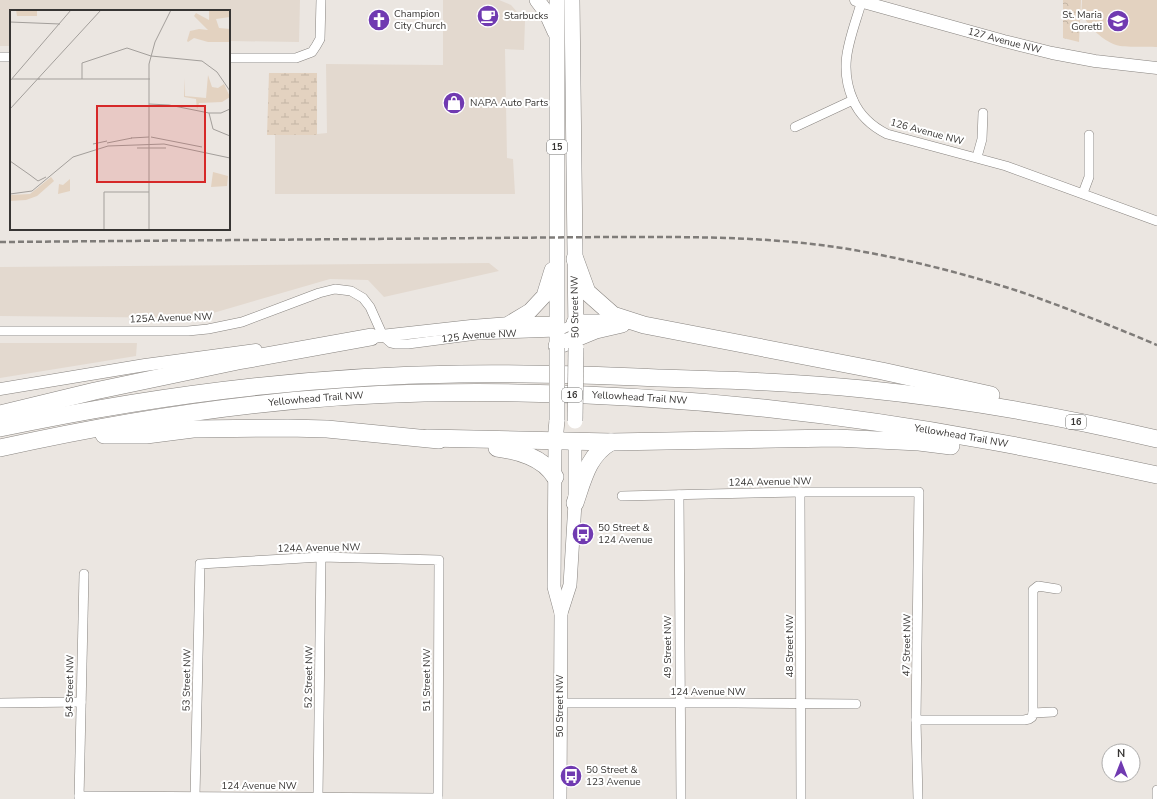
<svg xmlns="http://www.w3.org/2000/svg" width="1157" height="799" font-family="'Nunito Sans',sans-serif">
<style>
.built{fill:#e3d9cf}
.forest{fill:url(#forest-crowns)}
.wetland{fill:url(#wetland-marsh)}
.garden{fill:#e3d2c0}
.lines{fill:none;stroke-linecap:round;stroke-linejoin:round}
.minor-casing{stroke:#87837f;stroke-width:10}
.tertiary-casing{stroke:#87837f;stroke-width:13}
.secondary-casing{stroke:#87837f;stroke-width:14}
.primary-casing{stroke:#87837f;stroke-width:16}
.motorway-casing{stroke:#87837f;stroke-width:18}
.minor{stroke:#fff;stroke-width:9}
.tertiary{stroke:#fff;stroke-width:12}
.secondary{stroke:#fff;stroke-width:13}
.primary{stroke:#fff;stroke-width:15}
.motorway{stroke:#fff;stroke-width:17}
.rail{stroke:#7f7c79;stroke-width:2.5;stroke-dasharray:6 3;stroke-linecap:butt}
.primary-bridge-casing{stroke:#87837f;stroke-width:16;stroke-linecap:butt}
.primary-bridge{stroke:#fff;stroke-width:15}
.labels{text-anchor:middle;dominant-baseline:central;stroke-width:4;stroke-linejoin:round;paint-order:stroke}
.shield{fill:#fff;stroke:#737270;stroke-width:1}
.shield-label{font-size:9px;font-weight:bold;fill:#373533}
.poi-label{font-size:10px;fill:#373533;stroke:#fff;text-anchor:start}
.street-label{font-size:10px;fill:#373533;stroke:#fff}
.inset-road{fill:none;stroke:#a39f9b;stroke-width:1}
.view{fill:#d62828;fill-opacity:0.15;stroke:#d62828;stroke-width:2}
.inset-edge{fill:none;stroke:#373533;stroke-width:2}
</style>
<defs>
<pattern id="forest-crowns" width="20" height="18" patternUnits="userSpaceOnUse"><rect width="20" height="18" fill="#e3d2c0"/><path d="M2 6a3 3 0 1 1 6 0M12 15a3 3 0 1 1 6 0" fill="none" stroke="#c3b5a5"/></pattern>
<pattern id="wetland-marsh" width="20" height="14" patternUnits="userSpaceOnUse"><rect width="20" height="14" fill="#e3d2c0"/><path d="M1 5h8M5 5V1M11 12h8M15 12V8" fill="none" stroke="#c3b5a5"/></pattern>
</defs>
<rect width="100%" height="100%" fill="#ebe6e1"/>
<g class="built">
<path d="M0,0H300L299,42L229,41V11H11V46H0Z"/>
<path d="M443,0H499L511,5L525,21L524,50L505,49L507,158L513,159L515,194H275V135H316L317,134L327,133L326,64L443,65Z"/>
<path d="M489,263L499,271L384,297L368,280L330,279L196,318L0,316V267Z"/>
<path d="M0,343H137L136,356L0,378Z"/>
</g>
<path class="forest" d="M1063,0H1081L1079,42L1063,38Z"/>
<path class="wetland" d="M269,73H317V135H267Z"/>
<path class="garden" d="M1082,0H1157V47C1146,46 1126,48 1116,45C1102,40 1087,26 1082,13C1081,9 1082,4 1082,0Z"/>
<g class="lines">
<g class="minor-casing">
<g id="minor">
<path d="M0,57H11"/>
<path d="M229,58H296L312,52L316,46L320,39L321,0"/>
<path d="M853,100C837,63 852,36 862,0"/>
<path d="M795,127L853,100C860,116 871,126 887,134L1006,166L1157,221"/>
<path d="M977,157L982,139L983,113"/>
<path d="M1083,193L1089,177V135"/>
<path id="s1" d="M0,331H188L208,329L242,322L319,293L335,289L351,291L363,298L370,307L383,336L391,343L395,344H408L477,335L557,332L575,323"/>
<path d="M800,492L801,799"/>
<path d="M679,495L681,799"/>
<path d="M622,496L800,492H919L916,720L918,799"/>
<path d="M0,703L81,702"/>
<path d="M560,703H736L856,704"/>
<path d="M1033,713V590L1038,586L1057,589"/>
<path d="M916,720H1024L1029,719L1032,717L1033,713L1053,712"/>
<path d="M79,796L438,798"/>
<path d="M195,797L200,564L321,557L439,560L438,799"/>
<path d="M318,797L321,557"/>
<path d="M79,799L84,574"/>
<path d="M1157,799V790"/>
</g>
</g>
<g class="tertiary-casing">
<g id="tertiary">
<path id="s2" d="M856,0L1004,41L1052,53L1095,61L1157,68"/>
<path d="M363,338L471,326L510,323H557"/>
<path d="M0,389L145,365L256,350"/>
</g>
</g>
<g class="secondary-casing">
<g id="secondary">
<path d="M555,442L554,587L561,613L560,799"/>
<path d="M561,613L570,585L575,503V442"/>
</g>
</g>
<g class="primary-casing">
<g id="primary">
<path d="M537,0L546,12L555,32"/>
<path d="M572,0L576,335"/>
<path d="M510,323L530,311L544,296L552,270"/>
<path d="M557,348V0"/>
<path d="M555,442L557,420"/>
</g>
</g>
<g class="motorway-casing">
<g id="motorway">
<path d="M575,259L587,292L613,315L644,325L882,371L991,395"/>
<path d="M575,323H604"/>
<path d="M557,346L596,330L622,324"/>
<path d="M0,414L95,391L238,361L371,337"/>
<path d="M0,428C151,396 305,376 459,374C525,373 592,375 658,378C726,380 795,382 863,389C962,399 1060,416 1157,439"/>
<path d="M104,435H146L193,429L288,428L327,429L439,440"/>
<path d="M427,438L611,442L836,438L919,442L951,446"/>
<path id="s3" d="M0,448C139,417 281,396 424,393C614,389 804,407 990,441C1046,451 1102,463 1157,475"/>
<path d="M497,448C518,451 543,457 555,477"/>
<path d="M575,503C583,480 588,455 611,442"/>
</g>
</g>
<use href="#minor" class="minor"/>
<use href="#tertiary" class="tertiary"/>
<use href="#secondary" class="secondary"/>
<use href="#primary" class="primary"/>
<use href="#motorway" class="motorway"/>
<path class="rail" d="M0,242L609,237C687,237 765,236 842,248C903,258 963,273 1021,292C1067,308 1112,326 1157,345"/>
<g class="primary-bridge-casing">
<g id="primary-bridge">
<path d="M557,420V348"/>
<path d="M575,421L576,348"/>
</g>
</g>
<use href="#primary-bridge" class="primary-bridge"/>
</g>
<defs>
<g id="cafe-disc" transform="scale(1.15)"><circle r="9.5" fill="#703ab1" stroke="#fff"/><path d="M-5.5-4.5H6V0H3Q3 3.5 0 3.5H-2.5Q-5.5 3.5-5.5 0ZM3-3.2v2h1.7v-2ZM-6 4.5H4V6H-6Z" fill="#fff"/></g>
<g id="church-disc" transform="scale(1.15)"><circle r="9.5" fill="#703ab1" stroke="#fff"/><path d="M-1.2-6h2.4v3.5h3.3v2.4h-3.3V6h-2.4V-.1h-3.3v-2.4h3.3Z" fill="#fff"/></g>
<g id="school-disc" transform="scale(1.15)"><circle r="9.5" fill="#703ab1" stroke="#fff"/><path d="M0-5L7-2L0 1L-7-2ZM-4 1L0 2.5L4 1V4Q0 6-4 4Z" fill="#fff"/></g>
<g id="shop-disc" transform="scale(1.15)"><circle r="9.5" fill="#703ab1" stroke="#fff"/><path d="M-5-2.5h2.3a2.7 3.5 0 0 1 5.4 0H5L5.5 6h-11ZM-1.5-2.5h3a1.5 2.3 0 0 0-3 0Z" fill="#fff"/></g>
<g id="bus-disc" transform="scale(1.15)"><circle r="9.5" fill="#703ab1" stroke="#fff"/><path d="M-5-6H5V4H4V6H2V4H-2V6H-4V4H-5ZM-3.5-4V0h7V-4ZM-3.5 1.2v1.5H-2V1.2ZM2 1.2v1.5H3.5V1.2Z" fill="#fff"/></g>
</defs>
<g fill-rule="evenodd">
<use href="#cafe-disc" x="488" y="16"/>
<use href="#church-disc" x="379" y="20"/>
<use href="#school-disc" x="1118" y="21"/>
<use href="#shop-disc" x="454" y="103"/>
<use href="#bus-disc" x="583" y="534"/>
<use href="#bus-disc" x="571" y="776"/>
</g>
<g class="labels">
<g class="shield">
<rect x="547" y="140" width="20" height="14" rx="3"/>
<rect x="562" y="388" width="20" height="14" rx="3"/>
<rect x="1066" y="415" width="20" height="14" rx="3"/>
</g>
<g class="shield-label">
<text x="557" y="147">15</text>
<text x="572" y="395">16</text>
<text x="1076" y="422">16</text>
</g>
<g class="poi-label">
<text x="394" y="14">Champion<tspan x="394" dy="12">City Church</tspan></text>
<text x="1102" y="15" text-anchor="end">St. Maria<tspan x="1102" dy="12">Goretti</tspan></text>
<text x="504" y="16">Starbucks</text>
<text x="470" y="103">NAPA Auto Parts</text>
<text x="598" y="528">50 Street &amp;<tspan x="598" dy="12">124 Avenue</tspan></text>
<text x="586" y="770">50 Street &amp;<tspan x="586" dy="12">123 Avenue</tspan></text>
</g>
<g class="street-label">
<text stroke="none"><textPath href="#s2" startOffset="154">127 Avenue NW</textPath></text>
<text transform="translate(927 132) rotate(15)">126 Avenue NW</text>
<text transform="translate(575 307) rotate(-91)">50 Street NW</text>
<text transform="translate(171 318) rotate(-2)">125A Avenue NW</text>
<text stroke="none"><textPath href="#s1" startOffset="514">125 Avenue NW</textPath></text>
<text stroke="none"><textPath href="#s3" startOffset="644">Yellowhead Trail NW</textPath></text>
<text stroke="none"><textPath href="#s3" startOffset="320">Yellowhead Trail NW</textPath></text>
<text stroke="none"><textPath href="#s3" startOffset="968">Yellowhead Trail NW</textPath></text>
<text transform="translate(770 482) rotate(-1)">124A Avenue NW</text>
<text transform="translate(319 548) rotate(-1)">124A Avenue NW</text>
<text transform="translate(907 645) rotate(-89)">47 Street NW</text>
<text transform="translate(790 646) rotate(-90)">48 Street NW</text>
<text transform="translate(668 647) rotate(-90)">49 Street NW</text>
<text transform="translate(309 677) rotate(-89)">52 Street NW</text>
<text transform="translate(187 680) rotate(-89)">53 Street NW</text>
<text transform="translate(427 680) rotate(-90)">51 Street NW</text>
<text transform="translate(70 686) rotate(-89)">54 Street NW</text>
<text x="708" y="692">124 Avenue NW</text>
<text transform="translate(560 706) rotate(-90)">50 Street NW</text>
<text x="259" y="786">124 Avenue NW</text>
</g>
</g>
<g transform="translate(10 10)">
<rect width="220" height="220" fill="#ebe6e1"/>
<path d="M41,167L44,171L27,186L16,190L0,191V185L20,184Z" fill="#e3d2c0"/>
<path d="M6,0H27V6H7ZM199,0H220V7L206,9L209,18L220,19V32H198L184,28L178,32L177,31L180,21L189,19L198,20L184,6L186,3L199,10ZM198,65L202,77L208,78L214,74L220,87L212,92L189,93L187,100L186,89L174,87V68L175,86L196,88ZM203,162L218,166L217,176L201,177ZM60,169V181L48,184L49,174L53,175Z" fill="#e3d2c0"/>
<path class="inset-road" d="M0,12L50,14M2,69H30M28,69H140M72,69V53L117,38L141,46L192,51L207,62L220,81M0,71L61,0M139,94L159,95L199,103H211L220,99M0,99L91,0M199,103L203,119L220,126M141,127L192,137M121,128L139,127M97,133L122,128M83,134L97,131M127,138H156M0,151L20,165M20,165L28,171L36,167M0,184L22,181L63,147L98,136L154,134L220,148M94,220V182H139M139,220V54L145,32L161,0"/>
<path class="view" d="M87,96H195V172H87Z"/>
<rect width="220" height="220" class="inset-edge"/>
</g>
<g transform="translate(1121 763)"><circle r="19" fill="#ffffff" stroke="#afaead"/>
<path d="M0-3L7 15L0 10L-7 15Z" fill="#703ab1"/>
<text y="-6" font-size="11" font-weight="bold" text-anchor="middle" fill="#373533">N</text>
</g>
</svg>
